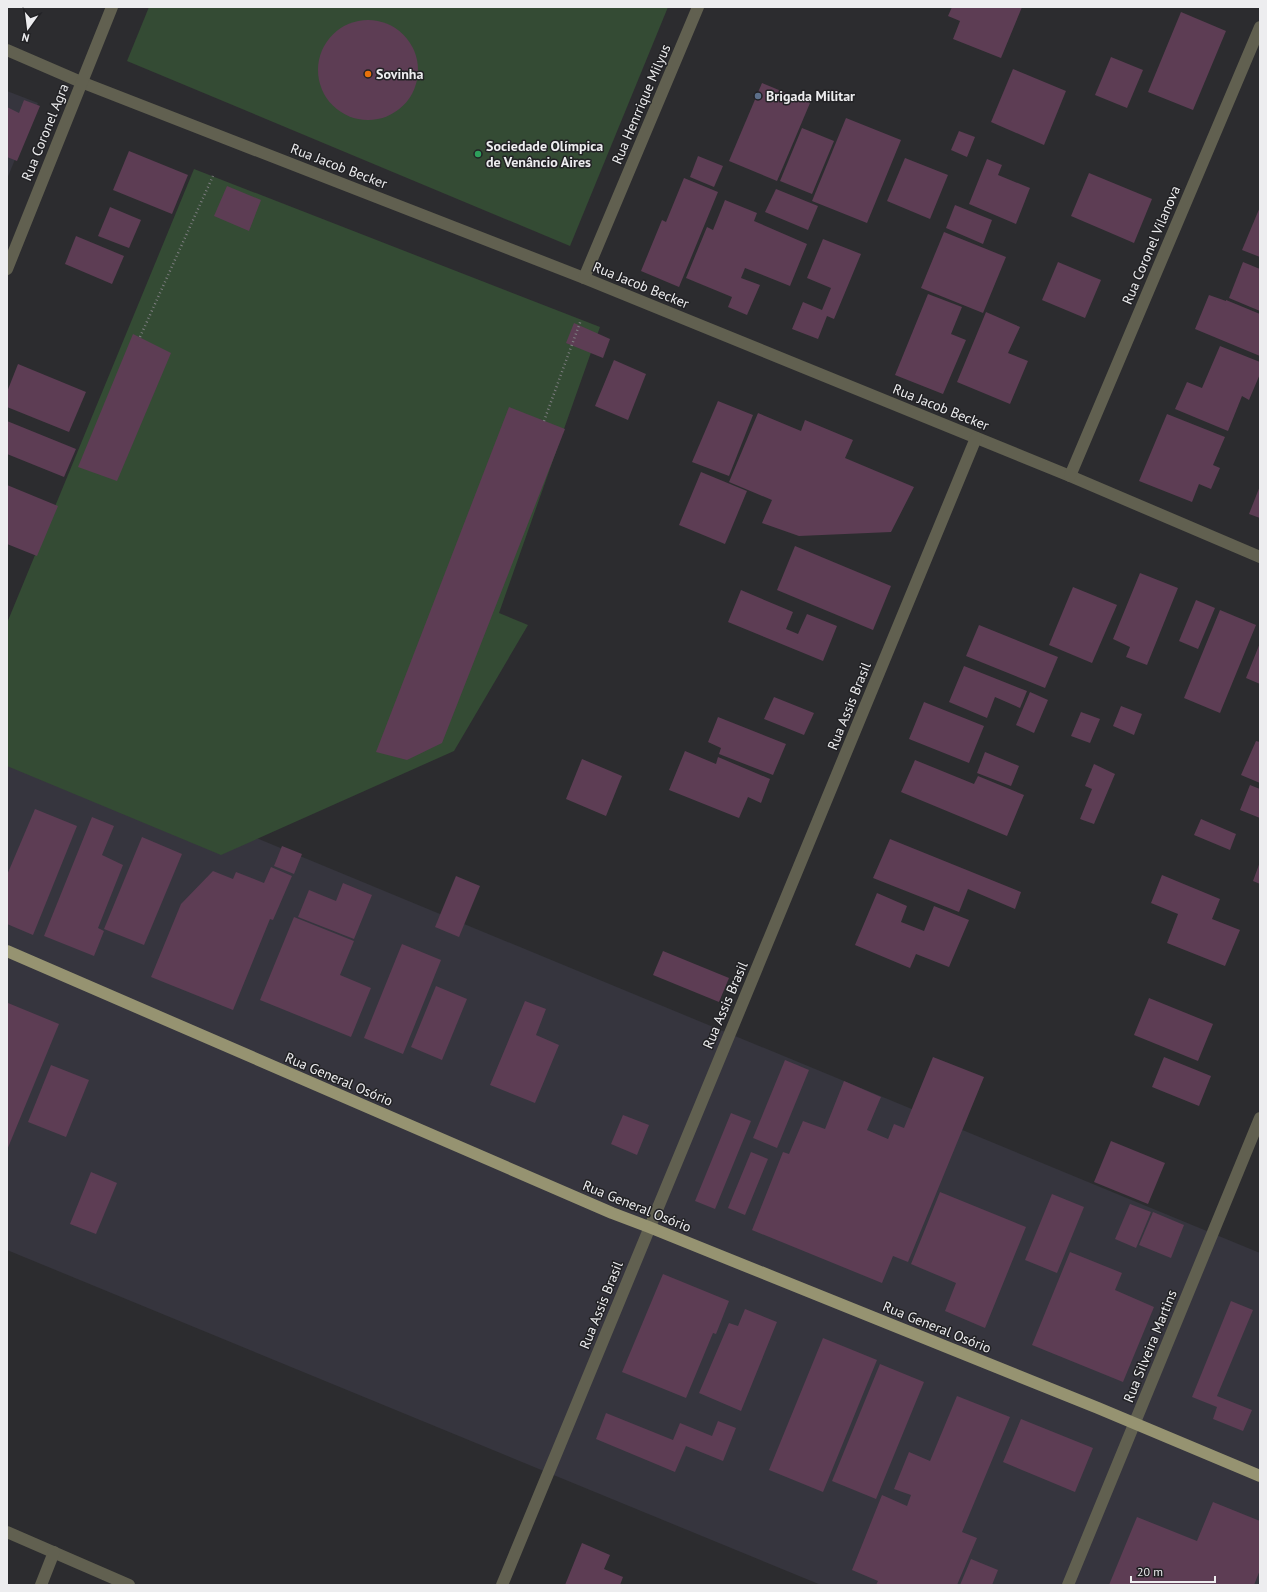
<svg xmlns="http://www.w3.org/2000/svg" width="1267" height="1592" font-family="'PT Sans',sans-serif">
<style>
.built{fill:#36353e}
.green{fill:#344b34}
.building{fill:#5d3d54}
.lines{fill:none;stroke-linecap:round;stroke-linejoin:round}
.path{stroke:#7c7c7f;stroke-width:2.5;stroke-dasharray:1 3;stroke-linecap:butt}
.minor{stroke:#616050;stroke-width:12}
.major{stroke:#969371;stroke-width:12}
.food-dot{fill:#e8710a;stroke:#222225;stroke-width:1.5}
.service-dot{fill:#5c6f8a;stroke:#222225;stroke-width:1.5}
.leisure-dot{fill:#2e9e5b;stroke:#222225;stroke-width:1.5}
.labels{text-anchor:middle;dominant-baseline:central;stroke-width:3;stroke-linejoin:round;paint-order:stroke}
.poi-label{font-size:14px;font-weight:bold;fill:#ededef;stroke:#222225;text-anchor:start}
.street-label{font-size:14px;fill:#ededef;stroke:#222225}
</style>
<rect width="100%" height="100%" fill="#2c2c2f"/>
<g class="built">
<path d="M7,91L38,103L7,179Z"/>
<path d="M7,735L1260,1253V1585H821L7,1250Z"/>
</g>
<g class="green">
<path d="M149,7H668L570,246L127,61Z"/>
<path d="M194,169L600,327L499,613L528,625L454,751L221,855L7,766V623Z"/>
</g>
<g class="building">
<path d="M952,7H1022L1001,58L953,39L960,21L948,16Z"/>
<path d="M1181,12L1226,31L1193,110L1148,92Z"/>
<circle cx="368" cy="70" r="50"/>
<path d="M1111,57L1143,70L1127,108L1095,95Z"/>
<path d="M1013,69L1066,91L1044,145L991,122Z"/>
<path d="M762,83L810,103L777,181L729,161Z"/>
<path d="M24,100L40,106L17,161L7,157V107L19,113Z"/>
<path d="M846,118L901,140L867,223L812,201Z"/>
<path d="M802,128L834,141L812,194L780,181Z"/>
<path d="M959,131L975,137L967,157L951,150Z"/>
<path d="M129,151L188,175L172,214L113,190Z"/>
<path d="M698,156L723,166L714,187L690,177Z"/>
<path d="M905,158L948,175L930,219L887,201Z"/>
<path d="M987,159L1002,165L998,175L1030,188L1016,224L969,204Z"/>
<path d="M1089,173L1152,199L1134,243L1071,216Z"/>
<path d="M684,178L718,192L679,287L641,271L662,220L666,222Z"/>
<path d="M227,186L261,200L249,231L214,216Z"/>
<path d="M776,189L818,206L808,230L765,212Z"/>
<path d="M725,200L757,213L754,221L807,244L790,286L745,268L741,278L760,285L747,315L728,307L732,297L686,278L707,227L713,230Z"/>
<path d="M955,205L992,220L983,244L946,228Z"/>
<path d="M110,207L141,220L129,248L98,236Z"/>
<path d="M1260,207V257L1242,250Z"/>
<path d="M944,232L1006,257L983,313L921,288Z"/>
<path d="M76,236L124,256L112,284L65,264Z"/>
<path d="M823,239L861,254L834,319L827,316L818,339L792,329L803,302L822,310L831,288L807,278Z"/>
<path d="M1058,262L1101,280L1085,318L1042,300Z"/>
<path d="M1243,262L1260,269V311L1229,298Z"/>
<path d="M928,294L962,307L951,334L966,340L943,394L895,375Z"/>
<path d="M1209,295L1226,301V300L1260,314V356L1195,329Z"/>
<path d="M986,312L1020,327L1008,353L1028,361L1010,404L957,382Z"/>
<path d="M574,323L610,339L603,358L566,343Z"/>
<path d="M133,334L171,353L117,481L78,467Z"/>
<path d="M1220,346L1260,362V374L1249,400L1242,396L1228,431L1175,409L1187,382L1202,388Z"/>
<path d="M614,360L646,374L628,420L595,406Z"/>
<path d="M18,364L86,392L69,432L7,407V392Z"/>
<path d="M718,401L753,415L729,476L692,462Z"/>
<path d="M509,407L565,429L442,743L407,760L376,752Z"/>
<path d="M758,413L801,431L805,420L853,440L845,458L914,487L891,532L799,536L762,523L772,500L729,482Z"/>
<path d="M1167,414L1225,437L1213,465L1220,468L1211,489L1199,484L1192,502L1139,481Z"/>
<path d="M7,421L76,449L64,477L7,454Z"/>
<path d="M701,472L747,491L725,544L679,525Z"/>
<path d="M7,485L58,506L37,556L7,544Z"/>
<path d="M1260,486V518L1249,514Z"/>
<path d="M795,546L891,586L873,630L777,590Z"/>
<path d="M1140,573L1178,588L1147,665L1126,657L1130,647L1113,639Z"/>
<path d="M1073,587L1117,605L1092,663L1049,645Z"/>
<path d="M741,590L793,612L786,629L798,634L807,614L837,626L823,661L728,622Z"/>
<path d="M1196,600L1215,608L1198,649L1179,641Z"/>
<path d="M1220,610L1256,625L1220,713L1184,698Z"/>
<path d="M979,625L1058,657L1045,688L966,656Z"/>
<path d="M1260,643V684L1246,678Z"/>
<path d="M964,666L1027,691L1020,708L995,697L987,718L949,702Z"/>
<path d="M1030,692L1048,700L1034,733L1016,725Z"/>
<path d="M774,697L814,713L804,735L764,719Z"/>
<path d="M924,702L984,726L969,763L909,739Z"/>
<path d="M1121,706L1142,714L1134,735L1113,726Z"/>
<path d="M1081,712L1100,719L1090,743L1071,736Z"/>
<path d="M718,717L786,744L773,775L719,754L721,748L708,742Z"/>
<path d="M1256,741L1260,742V783L1241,775Z"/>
<path d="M685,751L716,764L718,757L770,779L761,803L748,797L739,818L669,790Z"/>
<path d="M985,752L1019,766L1011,786L977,773Z"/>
<path d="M582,759L622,776L606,816L566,799Z"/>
<path d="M915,760L974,784L978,776L1024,795L1007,836L901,792Z"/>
<path d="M1094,764L1115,774L1094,824L1080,819L1092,789L1085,786Z"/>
<path d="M1250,785L1260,789V818L1240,810Z"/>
<path d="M35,809L77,826L33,935L7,924V875Z"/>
<path d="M92,817L114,826L102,855L123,865L98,928L104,931L94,956L44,936Z"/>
<path d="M1201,819L1236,834L1230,850L1194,835Z"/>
<path d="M142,837L182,854L144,945L104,929Z"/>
<path d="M890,839L1021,892L1015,909L968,889L959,912L873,878Z"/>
<path d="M282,846L302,854L294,874L274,866Z"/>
<path d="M1260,862V884L1253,881Z"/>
<path d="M271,867L292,876L273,920L270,919L233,1010L151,977L181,904L213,871L233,879L236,872L264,883Z"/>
<path d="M1162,875L1220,899L1212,919L1240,930L1225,966L1167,943L1178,914L1151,903Z"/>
<path d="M456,876L480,886L459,937L435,927Z"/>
<path d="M343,883L372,895L354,939L298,917L309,890L336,901Z"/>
<path d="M877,893L907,906L901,922L924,931L934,906L969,920L949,967L916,954L910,968L855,945Z"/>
<path d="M294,917L354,941L340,975L371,988L351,1037L260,1000Z"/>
<path d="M402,944L441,960L403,1054L364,1038Z"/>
<path d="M663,951L729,978L719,1002L653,975Z"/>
<path d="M436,986L467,999L442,1060L411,1047Z"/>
<path d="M1149,998L1213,1024L1198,1061L1134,1035Z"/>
<path d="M525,1001L546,1009L536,1035L559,1045L535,1103L490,1085Z"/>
<path d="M8,1003L59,1024L7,1150V1005Z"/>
<path d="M933,1057L984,1077L908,1262L893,1256L882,1283L752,1230L783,1152L789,1154L803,1121L825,1129L844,1081L881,1097L867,1130L888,1139L894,1124L904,1128Z"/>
<path d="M1164,1057L1211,1076L1199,1106L1152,1087Z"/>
<path d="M785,1060L809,1070L777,1148L753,1138Z"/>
<path d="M51,1065L89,1080L66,1137L28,1122Z"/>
<path d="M731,1113L751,1121L715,1209L695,1201Z"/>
<path d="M623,1115L649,1125L637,1155L611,1144Z"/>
<path d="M1111,1141L1165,1163L1148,1204L1094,1182Z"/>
<path d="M751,1152L768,1159L745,1215L728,1208Z"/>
<path d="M91,1172L117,1183L96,1234L70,1224Z"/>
<path d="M940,1192L1026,1227L985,1328L945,1311L956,1283L911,1264Z"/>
<path d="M1052,1194L1084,1207L1057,1273L1025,1260Z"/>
<path d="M1130,1204L1151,1212L1136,1248L1115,1239Z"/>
<path d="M1153,1212L1184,1225L1171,1258L1139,1245Z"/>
<path d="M1070,1252L1122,1273L1115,1290L1154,1307L1123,1382L1032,1345Z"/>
<path d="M663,1274L729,1301L716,1334L713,1333L686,1398L622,1372Z"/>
<path d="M1231,1301L1253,1310L1217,1396L1252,1410L1243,1431L1213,1419L1217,1407L1192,1397Z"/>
<path d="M745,1309L777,1322L741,1411L699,1393L729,1323L738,1326Z"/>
<path d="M823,1338L877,1360L823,1492L769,1470Z"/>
<path d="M880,1364L924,1382L876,1499L832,1481Z"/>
<path d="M957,1396L1010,1417L962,1532L977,1538L957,1585H876L878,1581L852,1570L882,1495L907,1506L911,1495L894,1489L909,1452L930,1461Z"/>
<path d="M606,1413L673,1440L680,1423L712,1436L718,1421L736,1428L723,1461L686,1446L675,1472L596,1439Z"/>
<path d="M1021,1419L1093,1448L1075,1492L1003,1462Z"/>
<path d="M1213,1502L1260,1521V1570L1254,1585H1109L1137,1517L1197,1541Z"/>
<path d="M582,1543L610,1555L604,1569L623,1577L620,1585H565Z"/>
<path d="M971,1559L998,1570L992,1585H960Z"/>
</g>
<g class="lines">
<g class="path">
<path d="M140,337L213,176"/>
<path d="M544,421L581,320"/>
</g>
<g class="minor">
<path d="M7,50L81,82L584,278L1070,476L1260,557"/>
<path d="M7,269L112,7"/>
<path d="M584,278L698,7"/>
<path d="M1070,476L1260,27"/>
<path d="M7,1532L129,1585"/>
<path d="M41,1585L54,1552"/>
<path d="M502,1585L976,438"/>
<path d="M1068,1585L1260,1118"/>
</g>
<path class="major" d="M7,951L612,1213L649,1227L1098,1408L1260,1476"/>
</g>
<circle class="food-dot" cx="368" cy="74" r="4"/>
<circle class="service-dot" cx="758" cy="96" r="4"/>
<circle class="leisure-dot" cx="478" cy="154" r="4"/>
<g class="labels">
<g class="poi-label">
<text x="376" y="74">Sovinha</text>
<text x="766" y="96">Brigada Militar</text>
<text x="486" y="146">Sociedade Olímpica<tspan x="486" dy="16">de Venâncio Aires</tspan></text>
</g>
<g class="street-label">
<text transform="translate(641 104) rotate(-67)">Rua Henrrique Milyus</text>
<text transform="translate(45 132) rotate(-68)">Rua Coronel Agra</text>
<text transform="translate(339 166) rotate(21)">Rua Jacob Becker</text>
<text transform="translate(1151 245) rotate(-67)">Rua Coronel Vilanova</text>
<text transform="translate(641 285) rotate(22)">Rua Jacob Becker</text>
<text transform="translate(941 407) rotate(22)">Rua Jacob Becker</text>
<text transform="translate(849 706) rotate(-68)">Rua Assis Brasil</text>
<text transform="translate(725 1005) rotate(-67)">Rua Assis Brasil</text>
<text transform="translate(339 1079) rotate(23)">Rua General Osório</text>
<text transform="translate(637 1206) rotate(22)">Rua General Osório</text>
<text transform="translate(601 1305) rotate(-68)">Rua Assis Brasil</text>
<text transform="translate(937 1327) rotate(22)">Rua General Osório</text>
<text transform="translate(1150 1346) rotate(-68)">Rua Silveira Martins</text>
</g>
</g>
<rect width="1267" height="1592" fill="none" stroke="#ededef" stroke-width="16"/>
<g transform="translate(28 28) rotate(194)" stroke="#222225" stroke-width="3" paint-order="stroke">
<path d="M0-3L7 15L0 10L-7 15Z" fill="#ededef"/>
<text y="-6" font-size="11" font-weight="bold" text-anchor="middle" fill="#ededef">N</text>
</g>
<path d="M1131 1576v6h84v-6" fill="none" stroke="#ededef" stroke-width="2"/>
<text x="1137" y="1576" font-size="12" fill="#ededef" stroke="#222225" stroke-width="3" paint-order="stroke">20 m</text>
</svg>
